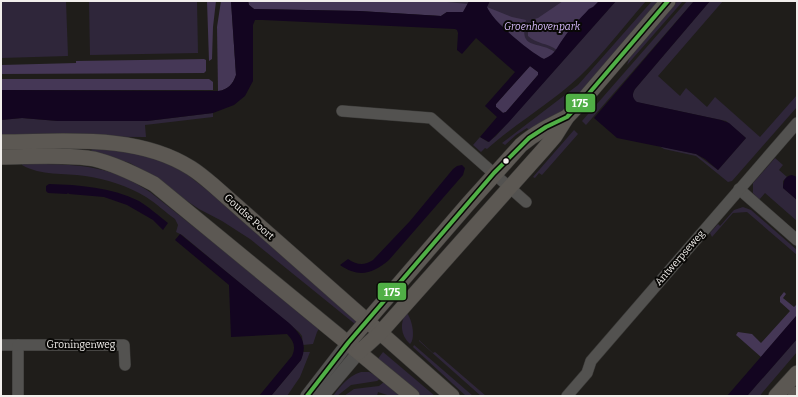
<svg xmlns="http://www.w3.org/2000/svg" width="798" height="397" font-family="Bitter,serif">
<style>
.green{fill:#2f263a}
.forest{fill:#453756}
.water{fill:#130520;fill-rule:evenodd}
.lines{fill:none;stroke-linecap:round;stroke-linejoin:round}
.minor-casing{stroke:#3a3937;stroke-width:12}
.tertiary-casing{stroke:#3a3937;stroke-width:14}
.secondary-casing{stroke:#3a3937;stroke-width:16}
.minor{stroke:#535250;stroke-width:11}
.tertiary{stroke:#535250;stroke-width:13}
.secondary{stroke:#5c5853;stroke-width:15}
.bus-1-casing{stroke:#090806;stroke-width:7}
.bus-1{stroke:#50af46;stroke-width:4}
.bus-dot{fill:#f1eeeb;stroke:#090806;stroke-width:1.5}
.labels{text-anchor:middle;dominant-baseline:central;stroke-width:4;stroke-linejoin:round;paint-order:stroke}
.park-label{font-size:10px;font-style:italic;fill:#d8bcfc;stroke:#090806}
.street-label{font-size:10px;fill:#f1eeeb;stroke:#090806}
.line-badge{stroke:#090806;stroke-width:1.5}
.badge-label{font-size:11px;text-anchor:middle;font-weight:bold;fill:#fff}
</style>
<rect width="100%" height="100%" fill="#1f1d1a"/>
<g class="green">
<path d="M1,1H66L68,56L1,58Z"/>
<path d="M89,1H197L198,53L90,55Z"/>
<path d="M249,1H600L546,66L486,14Z"/>
<path d="M616,1H646C624,26 603,54 579,77C551,103 515,124 487,149L485,148L481,152L473,145L480,137L488,142L496,136Z"/>
<path d="M652,1H661L572,103L558,114L529,130L527,128L516,135L505,145L502,143L578,85Z"/>
<path d="M677,1H683L627,65L630,57L641,44V42Z"/>
<path d="M687,1H694L586,125L582,121Z"/>
<path d="M710,1H723L658,76L680,96L686,88L707,107L715,97L760,137L797,95V107L732,181L728,182L696,156L664,149L659,146L696,154L718,170L746,138L726,121L636,102C632,98 632,94 635,89Z"/>
<path d="M213,113V117L145,125L146,137L1,136V120L22,118L58,121H147Z"/>
<path d="M574,130L578,134L542,175L539,173L535,178L533,177Z"/>
<path d="M92,148L118,149L161,160L184,172L207,190L357,320L355,324L250,239L222,221L199,209L181,197L156,179L130,163L91,152Z"/>
<path d="M775,158L783,165L779,170L787,177L783,181V188L797,200V221L765,193L759,200L753,193V183Z"/>
<path d="M22,164C57,164 93,163 126,178C134,182 142,187 150,192L320,327L317,332L313,344L303,345L302,336L299,332L182,235L176,232L178,225L175,219C165,212 156,203 146,197C128,186 106,179 85,176C64,173 41,176 22,165Z"/>
<path d="M743,207L751,210L797,250V255L747,212L733,213L712,237L710,233L718,224L720,226L734,210Z"/>
<path d="M406,312C412,318 416,338 410,344C400,335 400,323 406,312Z"/>
<path d="M797,339V352L762,393L760,396H747Z"/>
<path d="M419,340L433,353L435,352L486,396H481L419,341Z"/>
<path d="M414,345L473,396H466L413,347Z"/>
<path d="M303,352H310L300,377L287,396H271L301,360Z"/>
<path d="M383,352L435,396H420L377,360Z"/>
<path d="M361,372H369L381,378L377,381L351,385L337,396H333C341,386 348,376 361,372Z"/>
<path d="M384,382L402,396H390L378,392L377,396H344L354,389L379,386Z"/>
</g>
<g class="forest">
<path d="M207,1H216L213,27L212,59L209,61Z"/>
<path d="M221,1H231L236,75C233,84 228,90 218,91L217,27Z"/>
<path d="M248,1H437L468,4L463,12H447L441,16L359,11L254,9L249,5Z"/>
<path d="M563,1H599L593,7L589,9L563,39L557,50C548,43 536,44 528,36V30L531,20L538,18Z"/>
<path d="M487,7L512,17L526,20C518,51 538,40 555,52L551,56L544,59C531,53 492,21 487,7Z"/>
<path d="M204,59L206,60V71L204,73L1,74V65L76,63V61Z"/>
<path d="M530,66L538,72V75L506,112L503,113L496,107V104Z"/>
<path d="M1,79H209L213,82V90H1Z"/>
<path d="M784,292L786,294L783,298L794,307L797,304V315L761,357L736,335L738,332L752,334L761,343L790,311L780,302V297Z"/>
</g>
<g class="water">
<path d="M231,1H248L249,5L254,9L359,11L441,16L447,12H463L469,1H490L487,7C492,21 531,53 544,59C556,54 556,48 563,39C570,28 580,19 589,9L593,7L599,1H616L508,123L489,142L480,137L497,117L485,106L515,72L476,38L462,54L457,50L458,33L457,30L455,29L263,20H255L253,25V81L245,96L234,105L213,113L147,121H58L22,118L1,120V90L218,91C228,90 233,84 236,75ZM530,66L538,72V75L506,112L503,113L496,107V104Z"/>
<path d="M694,1H710L635,89C632,94 632,98 637,102L721,120L729,123L746,138L718,170L705,159L696,154L617,138L594,118Z"/>
<path d="M462,165L465,168L463,175L389,260C372,274 359,278 340,265L348,259C357,265 364,266 373,260L410,221L453,169L457,166Z"/>
<path d="M792,175L797,177V200L783,188C783,181 785,176 792,175Z"/>
<path d="M49,184C80,185 110,187 139,201C149,207 159,216 168,223L163,230L153,220L127,205L104,197L69,194L68,193L67,194L48,193L46,191V186Z"/>
<path d="M180,234L289,323C301,334 308,344 301,360L271,396H259L292,356C296,347 294,341 287,334L231,337L229,285L175,240Z"/>
<path d="M797,315V339L747,396H727Z"/>
</g>
<g class="lines">
<g class="minor-casing">
<g id="minor">
<path d="M342,111L431,118L526,202"/>
<path d="M739,189L797,240"/>
<path d="M1,345H18V396"/>
<path d="M18,345H124L125,365"/>
<path d="M567,396L587,373L591,361L797,123"/>
</g>
</g>
<g class="tertiary-casing">
<g id="tertiary">
<path d="M307,396L348,343"/>
<path d="M322,396L359,352"/>
</g>
</g>
<g class="secondary-casing">
<g id="secondary">
<path d="M1,142C64,142 136,133 191,168C199,173 206,179 213,185L452,396"/>
<path d="M1,157C29,157 67,154 94,159C115,164 135,174 154,184L412,396"/>
<path d="M348,343L468,204L521,145C535,133 551,125 567,117"/>
<path d="M359,352L380,333L543,150L555,136L567,117L585,98L668,1"/>
<path d="M776,396L797,373"/>
<path d="M795,396L797,394"/>
</g>
</g>
<use href="#minor" class="minor"/>
<use href="#tertiary" class="tertiary"/>
<use href="#secondary" class="secondary"/>
<g class="bus-1-casing">
<path id="bus-1" d="M307,396L348,343L494,173L529,138L546,127L567,117L585,98L668,1"/>
</g>
<use href="#bus-1" class="bus-1"/>
</g>
<circle class="bus-dot" cx="506" cy="161" r="3.5"/>
<g class="labels">
<g class="park-label">
<text x="542" y="27">Groenhovenpark</text>
</g>
<g class="street-label">
<text transform="translate(249 217) rotate(42)">Goudse Poort</text>
<text transform="translate(680 258) rotate(-49)">Antwerpseweg</text>
<text x="81" y="345">Groningenweg</text>
</g>
</g>
<g class="line-badge">
<rect x="565" y="93" width="31" height="20" rx="4" fill="#50af46"/>
<rect x="377" y="282" width="30" height="19" rx="4" fill="#50af46"/>
</g>
<g class="badge-label">
<text x="580" y="107">175</text>
<text x="392" y="296">175</text>
</g>
<rect width="798" height="397" fill="none" stroke="#f1eeeb" stroke-width="4"/>
</svg>
